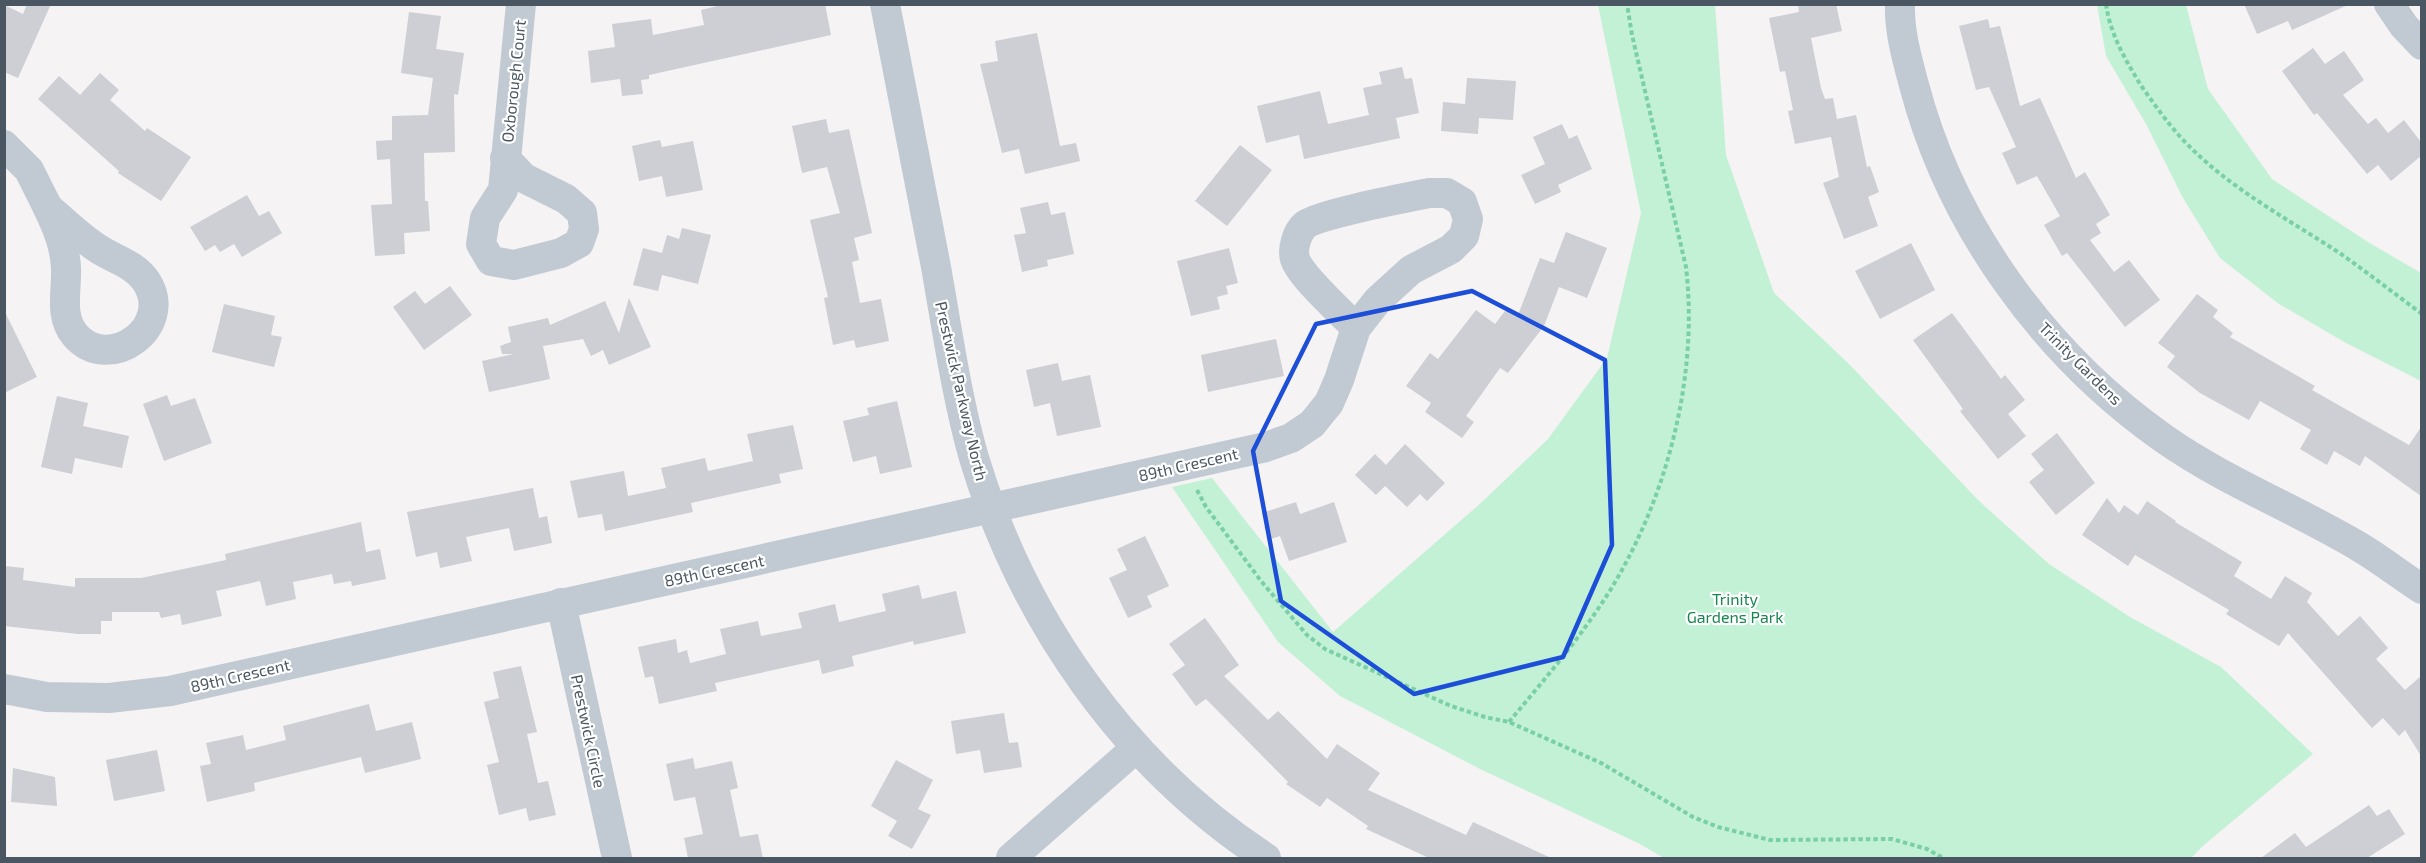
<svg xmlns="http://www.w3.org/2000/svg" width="2426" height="863" font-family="'Exo 2',sans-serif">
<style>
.green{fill:#c3f1d5}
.building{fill:#cdcfd5}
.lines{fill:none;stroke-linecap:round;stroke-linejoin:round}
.path{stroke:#7ad0a6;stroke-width:4;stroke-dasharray:4.5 3;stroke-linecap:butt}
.minor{stroke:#c1cad2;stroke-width:30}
.marked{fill:none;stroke:#1d4ed8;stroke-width:4.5;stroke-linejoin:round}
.labels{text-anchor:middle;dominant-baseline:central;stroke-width:4.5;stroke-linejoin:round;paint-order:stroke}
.street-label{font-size:16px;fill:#4a5661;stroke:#fff}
.park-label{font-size:16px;fill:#17864f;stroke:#fff}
</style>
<rect width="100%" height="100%" fill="#f5f3f3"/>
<g class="green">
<path d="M1598,5H1715L1726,155L1774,293L1849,364L1979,501L2049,564L2130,617L2221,667L2313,754L2204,845L2191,858H1664L1638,843L1480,769L1340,696L1278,642L1172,487L1212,478L1333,632L1482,502L1548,439L1607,358L1641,213Z"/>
<path d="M2097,5H2186L2208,89L2272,179L2368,242L2421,273V381L2346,343L2279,304L2220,258L2183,198L2146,124L2106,56Z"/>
</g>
<g class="building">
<path d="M27,4H51L18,78L4,72V5L23,14Z"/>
<path d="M726,4H825L831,35L649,75V79L641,80L643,94L622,96L620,79L591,83L588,51L615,47L612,24L651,19L653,35L704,25L701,10Z"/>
<path d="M1798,4H1836L1842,31L1811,38L1821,88L1825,99L1833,98L1837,119L1856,115L1867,167L1870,166L1879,192L1868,197L1878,226L1844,239L1823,183L1839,177L1831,137L1795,144L1788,111L1793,110L1785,71L1780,72L1769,18L1799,12Z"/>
<path d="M2244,4H2350L2292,30L2288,21L2257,34Z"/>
<path d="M409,12L441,16L436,49L464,53L458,95L454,94L455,152L424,153L425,201H428L430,231L404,233L405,254L375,256L371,205L392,204L390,159L377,160L376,141L392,140V116L428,115L433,78L401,73Z"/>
<path d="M1988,19L1990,28L2000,26L2020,106L2040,98L2076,178L2085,172L2110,215L2096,224L2101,233L2090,240L2114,272L2129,260L2160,300L2125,327L2067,253L2062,256L2044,225L2060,216L2037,176L2017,185L2002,153L2016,147L1989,87L1976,90L1959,26Z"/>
<path d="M1037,33L1060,146L1076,143L1080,161L1025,174L1019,149L1002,153L980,64L998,61L995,41Z"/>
<path d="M2313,48L2325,64L2344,51L2364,80L2343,95L2368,124L2376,118L2388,133L2404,120L2421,142V156L2391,181L2378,165L2367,174L2317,113L2314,115L2282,71Z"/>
<path d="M1402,67L1405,79L1412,78L1419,113L1396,118L1400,138L1304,159L1299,135L1266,143L1257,106L1320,91L1328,124L1369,115L1363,88L1382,84L1379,72Z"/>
<path d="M100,73L119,90L110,100L145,131L147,128L191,157L161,201L118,173L119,171L38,99L59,76L80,95Z"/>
<path d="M1467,78L1516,81L1513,120L1479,118L1478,134L1441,131L1443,102L1465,104Z"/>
<path d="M826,119L829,133L849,129L872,233L854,238L859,260L852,262L860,303L881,299L889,341L856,348L854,340L833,345L824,298L828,297L810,220L840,213L827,167L802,173L792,126Z"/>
<path d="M1562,124L1569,139L1577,135L1592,169L1558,185L1561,192L1535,204L1521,175L1545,164L1533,137Z"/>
<path d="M660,140L662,147L693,141L703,190L666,197L662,176L639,181L632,146Z"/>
<path d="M1240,145L1272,170L1227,226L1195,201Z"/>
<path d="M247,195L259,216L269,211L282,233L242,257L234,244L220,252L215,245L205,251L190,227Z"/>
<path d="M1048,202L1051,215L1065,212L1074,254L1047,260L1048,266L1022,272L1014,235L1026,233L1020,208Z"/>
<path d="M682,228L711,235L698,284L662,275L658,291L633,285L643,248L662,253L667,235L679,239Z"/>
<path d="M1566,232L1607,248L1587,298L1559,287L1544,326L1508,373L1500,368L1466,416L1474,422L1462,438L1425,412L1431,403L1406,386L1430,353L1438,359L1476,310L1495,324L1508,307L1518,315L1540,258L1554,263Z"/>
<path d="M1911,243L1935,290L1880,319L1855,271Z"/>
<path d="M1229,248L1238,283L1226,286L1228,294L1217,297L1220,309L1191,316L1177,261Z"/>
<path d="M450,286L472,315L424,350L393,307L415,291L425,304Z"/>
<path d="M2197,294L2218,310L2213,317L2233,333L2230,337L2315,386L2312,390L2409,445L2421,427V496L2365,456L2360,466L2334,451L2327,465L2300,449L2311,430L2260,401L2249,420L2200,393L2167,367L2175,356L2158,343Z"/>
<path d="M629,298L651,347L609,365L603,350L591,356L583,339L543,346L550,379L489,392L482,361L513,354H502L500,346L511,342L508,327L548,318L550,325L605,301L619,333Z"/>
<path d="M224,304L275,316L271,335L282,337L274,367L212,352Z"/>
<path d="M4,310L37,377L4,393Z"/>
<path d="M1952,313L2001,379L2005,375L2025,400L2008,414L2026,436L1998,459L1960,411L1963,409L1913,340Z"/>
<path d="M1276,339L1284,376L1208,392L1201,355Z"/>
<path d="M1058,363L1062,381L1090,375L1101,427L1057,436L1050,403L1034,407L1026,370Z"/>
<path d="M167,395L171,406L195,398L212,443L164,461L143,404Z"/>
<path d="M57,396L88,403L83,426L129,436L122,468L75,458L72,474L41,467Z"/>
<path d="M897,401L912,467L880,474L876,456L853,462L843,421L869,415L867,408Z"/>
<path d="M793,425L803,469L779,474L781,483L691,503L693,512L605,531L602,514L578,518L570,481L624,471L628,496L666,488L661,468L705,458L708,471L753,461L747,434Z"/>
<path d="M2057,433L2095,483L2056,515L2029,482L2044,470L2031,454Z"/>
<path d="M1405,444L1445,483L1427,501L1420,494L1407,507L1385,486L1376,495L1355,475L1375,454L1386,465Z"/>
<path d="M533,488L539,518L547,516L552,543L514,551L509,528L466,537L472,561L440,568L437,552L416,557L407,512Z"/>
<path d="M2107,498L2119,513L2124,505L2138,515L2147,501L2176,521L2175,522L2242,562L2234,576L2271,599L2285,576L2312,593L2307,602L2338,636L2360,616L2388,648L2376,659L2405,690L2421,676V756L2405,730L2399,736L2383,718L2372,728L2288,633L2279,646L2226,614L2229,610L2135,555L2128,566L2082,535Z"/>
<path d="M1296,502L1300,514L1334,502L1347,542L1289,561L1280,536L1271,539L1262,513Z"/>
<path d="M361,522L366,552L380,549L386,579L352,586L351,581L334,584L332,574L293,582L296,599L266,606L260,581L216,591L222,616L182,625L180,614L161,618L159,612H112V621H101V634H78L4,626V566L24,568L23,580L75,587V578H141L226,560L225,554Z"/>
<path d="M1145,536L1169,586L1147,596L1152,607L1128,618L1109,578L1127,570L1117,549Z"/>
<path d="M919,585L922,599L956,591L966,633L914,645L913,641L852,656L854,666L822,674L819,660L715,683L717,691L659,704L653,676L645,678L638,647L676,639L678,653L687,650L690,663L726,654L720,629L758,621L761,636L802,628L798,613L835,604L839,622L886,611L882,594Z"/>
<path d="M1205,618L1239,665L1224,676L1268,720L1278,711L1327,759L1337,744L1380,773L1368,790L1466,835L1473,822L1551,858H1429L1366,829L1368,826L1327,798L1320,807L1286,784L1288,782L1206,699L1196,706L1172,674L1185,665L1169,644Z"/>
<path d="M521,666L537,732L527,734L538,783L548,781L556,815L529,821L526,808L499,815L487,765L499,762L484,702L499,698L493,672Z"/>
<path d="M369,704L376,731L412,722L421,759L365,773L361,757L254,783L255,791L207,802L200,766L211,764L206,743L243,735L246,750L286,740L283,726Z"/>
<path d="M1004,713L1009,743L1018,742L1022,767L984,773L980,750L956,754L951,721Z"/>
<path d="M157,750L165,791L114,801L106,760Z"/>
<path d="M693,758L695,769L732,761L738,788L730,790L740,837L758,834L763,858H688L684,838L703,834L695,797L674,801L666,764Z"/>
<path d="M896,760L933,780L918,809L931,815L912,849L888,836L897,821L871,806Z"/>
<path d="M13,768L55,777L57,806L11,802Z"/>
<path d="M2369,805L2377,816L2389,809L2405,834L2367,858H2261L2295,833L2306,847Z"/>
</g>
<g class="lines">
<g class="path">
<path d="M2106,4C2110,34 2125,59 2140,84C2154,104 2168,124 2185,142C2229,188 2288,219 2341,254C2368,273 2395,294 2422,314"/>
<path d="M1197,490L1206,507L1261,581L1307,635L1325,649L1451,706L1485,717L1509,722L1601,763L1693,817L1718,827L1770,840L1892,839L1927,849L1943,858"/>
<path d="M1509,722C1537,688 1566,655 1591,619C1661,522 1700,386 1686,267L1632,35L1627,4"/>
</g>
<g class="minor">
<path d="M885,4C902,92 919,180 936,267C947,329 957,399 974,458C1023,620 1124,765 1266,858"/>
<path d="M1900,4C1899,31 1907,59 1914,85C1951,226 2044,354 2163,438C2224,481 2294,508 2358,546C2380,559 2400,575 2422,589"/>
<path d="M2389,4L2404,26L2422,45"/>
<path d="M4,145L29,170L48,208"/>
<path d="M505,158L524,178L566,199L582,213L584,229L579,243L561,253L514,265L491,261L481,244L485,218L503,190L521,4"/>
<path d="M48,208C64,221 79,236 97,248C113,259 135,264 146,281C176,326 109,375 75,335C59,316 67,291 66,268C65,246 57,227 48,208Z"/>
<path d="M561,603L617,858"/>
<path d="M4,689L47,697L109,698L170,691L1266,447L1291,438L1312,424L1329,403L1339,380L1356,328L1378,300L1411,270L1451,249L1464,236L1468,219L1462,202L1447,193H1429C1409,197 1315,215 1305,225C1297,232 1292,249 1295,259C1301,277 1341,312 1356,328"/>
<path d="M1011,858L1136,748"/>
</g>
</g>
<path class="marked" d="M1472,291L1605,360L1612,545L1563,657L1414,694L1281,601L1253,451L1316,324Z"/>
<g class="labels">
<g class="street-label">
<text transform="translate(513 81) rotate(-84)">Oxborough Court</text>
<text transform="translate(2081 363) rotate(45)">Trinity Gardens</text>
<text transform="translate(962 391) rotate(77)">Prestwick Parkway North</text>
<text transform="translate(1188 464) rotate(-13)">89th Crescent</text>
<text transform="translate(714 570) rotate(-12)">89th Crescent</text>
<text transform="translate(240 675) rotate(-13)">89th Crescent</text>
<text transform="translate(589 731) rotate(78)">Prestwick Circle</text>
</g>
<g class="park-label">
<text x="1735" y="598">Trinity<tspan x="1735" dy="18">Gardens Park</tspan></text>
</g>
</g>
<rect width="2426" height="863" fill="none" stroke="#4a5661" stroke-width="12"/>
</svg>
